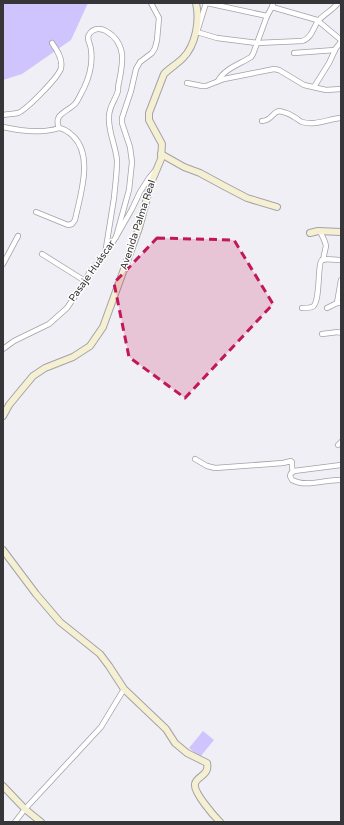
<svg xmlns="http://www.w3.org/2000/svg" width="344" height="825" font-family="'Varela Round',sans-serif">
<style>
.green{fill:#cfc4fe}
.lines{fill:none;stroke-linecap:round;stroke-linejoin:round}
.street-casing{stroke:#a3a2a8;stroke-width:6}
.secondary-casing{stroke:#a3a2a8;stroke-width:8}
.street{stroke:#fff;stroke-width:4.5}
.secondary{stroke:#f6f0d3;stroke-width:6}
.marked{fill:#c2185b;fill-opacity:0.2;stroke:#c2185b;stroke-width:3;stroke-dasharray:8 5;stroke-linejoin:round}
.labels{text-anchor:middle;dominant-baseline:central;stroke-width:3;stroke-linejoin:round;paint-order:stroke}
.street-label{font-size:10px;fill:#363638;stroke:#fff}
</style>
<rect width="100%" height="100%" fill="#f0eff5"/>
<g class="green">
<path d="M3,3H88L71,40L22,74L3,80Z"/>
<path d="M203,731L214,740L200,757L189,748Z"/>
</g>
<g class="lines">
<g class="street-casing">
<g id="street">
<path d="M206,3L197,32L217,38L257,43L302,41C312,38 313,28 318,21C324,14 333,10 338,3"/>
<path d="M207,3L267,16"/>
<path d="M272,7L317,20L341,40"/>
<path d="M294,53L335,50"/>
<path d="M218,81C224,69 240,64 251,57L253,54L267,16L272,7L273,3"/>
<path d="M187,83L202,86H206L224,79L274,69L279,70L304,85L326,90L341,89"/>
<path d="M314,87L329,63L336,48L341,42"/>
<path d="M3,115C8,114 14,114 18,113C26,110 59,77 61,68C63,59 57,50 52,43"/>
<path d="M262,121C273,120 271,113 279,111C284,112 290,114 294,117C297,118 299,121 302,122C315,126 328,119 341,118"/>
<path d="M3,127C21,131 42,134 59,128"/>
<path d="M36,212L68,225L72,224L75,220C80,196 94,156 73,136C69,132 65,129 59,128C53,114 67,112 75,104C79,99 81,93 84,88C90,75 93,64 91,50C91,44 85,38 90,33C94,28 101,28 106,31C127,43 123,63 119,82C118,85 118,88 118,91C115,101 109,106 109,117C108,132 116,146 117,161C117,173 115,186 114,198C111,217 108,235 105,254"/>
<path d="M320,231L325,242L326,246L323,260"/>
<path d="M116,237L129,190L132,162L130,147L122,123V118L131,91L136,69L140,62L152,53L155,48L157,40L159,18L151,3"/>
<path d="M42,254L85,281"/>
<path d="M3,264L18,236"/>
<path d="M341,280L337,303H341"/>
<path d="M302,308C305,308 309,308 312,307C321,304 317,263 322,260C326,258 337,260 341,260"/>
<path d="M327,308L337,303"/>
<path d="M322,334L338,332L341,333"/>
<path d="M3,349L14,341L49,324L67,308L85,281L89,273L105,254L116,237L132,209L140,192L149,178L154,172"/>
<path d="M338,445L341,442"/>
<path d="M195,459L207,466L215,468L283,463L291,461L292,462V467L293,472"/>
<path d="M341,465L294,471L291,473L290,476L292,480C307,488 325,479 341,480"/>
<path d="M15,822L25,809L101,727L124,689"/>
</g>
</g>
<g class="secondary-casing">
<g id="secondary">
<path d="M161,154L184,167L200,173L224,186L247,198L277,207"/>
<path d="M310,233L318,231L341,232"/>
<path d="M3,416L9,405L23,388L33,376L45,368L73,357L90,346L103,327L139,228L151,183L161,159L162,144L149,120V113L164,74C170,68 177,64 183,58C196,45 200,20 196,3"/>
<path d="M3,550L36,594L60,622L100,654L109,666L124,689L166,729L175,743L187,753L207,763C210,776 196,776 195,784C193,792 214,816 220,822"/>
<path d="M3,786L25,809L41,822"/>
</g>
</g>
<use href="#street" class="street"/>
<use href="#secondary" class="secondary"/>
</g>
<path class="marked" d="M157,238L234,240L273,304L185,398L129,357L114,283Z"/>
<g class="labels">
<g class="street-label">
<text transform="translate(138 225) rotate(-72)">Avenida Palma Real</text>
<text transform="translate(92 271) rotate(-55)">Pasaje Huáscar</text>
</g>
</g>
<rect width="344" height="825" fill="none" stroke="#363638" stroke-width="8"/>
</svg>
